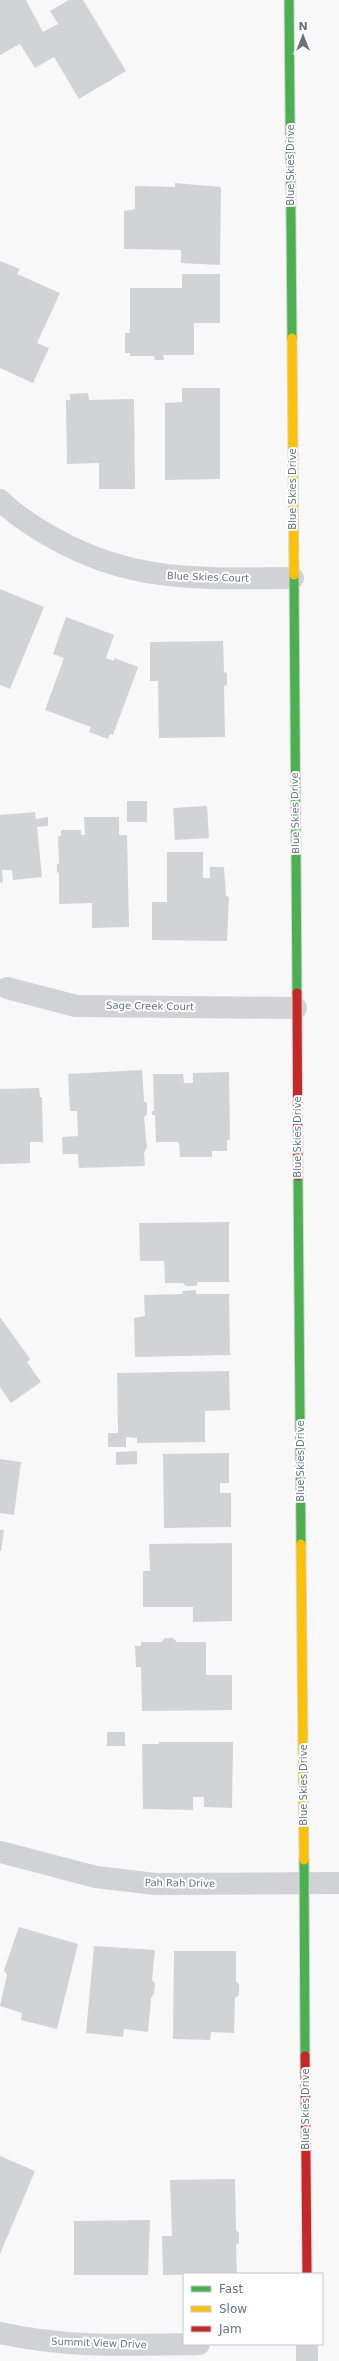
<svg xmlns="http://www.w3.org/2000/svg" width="339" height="2361" font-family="'DejaVu Sans',sans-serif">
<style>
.building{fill:#d2d3d4}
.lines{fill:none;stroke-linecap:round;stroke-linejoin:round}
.fast-casing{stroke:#d5d6d7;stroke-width:11}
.slow-casing{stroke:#d5d6d7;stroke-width:11}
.jam-casing{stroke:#d5d6d7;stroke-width:11}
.street{stroke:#d0d2d3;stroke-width:22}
.fast{stroke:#4caf50;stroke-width:9}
.slow{stroke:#ffc107;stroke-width:9}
.jam{stroke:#c62828;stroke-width:9}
.labels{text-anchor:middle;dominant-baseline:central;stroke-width:4;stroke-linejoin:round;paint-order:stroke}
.street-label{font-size:10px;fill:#637583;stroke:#fff}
</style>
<rect width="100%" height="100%" fill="#f8f8f8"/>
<g class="building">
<path d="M0,0H26L43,32L58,24L50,11L69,0H83L126,71L79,99L54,57L35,68L20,44L0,55Z"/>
<path d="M175,183L221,187L220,265L181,263V250L124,249V211L135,209V186L175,187Z"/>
<path d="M0,261L20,269L17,274L60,293L37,343L49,348L33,383L0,368Z"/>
<path d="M182,274H220V323H194V355H163L164,360H155L154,356H130V353H125V333H130V288H182Z"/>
<path d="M182,388H220V479L165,480V403L182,402Z"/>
<path d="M88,393L89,400L134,399L135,489H99V463L67,464L66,400H70V394Z"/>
<path d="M0,589L44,607L10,689L0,685Z"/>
<path d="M66,617L114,635L106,658L114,661V658L138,667L113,735L110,734L108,739L89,732L91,727L45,710L64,658L53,654Z"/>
<path d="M223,641L224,672L227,673V685L224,686L225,737L159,738L158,681H150V642Z"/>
<rect x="127" y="801" width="20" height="21"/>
<path d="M207,806L209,838L175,840L173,808Z"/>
<path d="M35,812L36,819L48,817V826L37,827L42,877L13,880L12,870H2L3,882L0,883V815Z"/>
<path d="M84,817H119V835H127L129,927L92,928V903L59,904V872L57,873V864H59L58,836H61V830H81V835H85Z"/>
<path d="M167,852H203V878H210V867H224L226,896L229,897L227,941L152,940V902H167Z"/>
<path d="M142,1070L144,1101L147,1103V1114L144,1117L147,1147L144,1153L145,1166L79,1168L78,1154H63L62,1137L78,1136L77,1111H70L68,1074Z"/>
<path d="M229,1072L230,1140H227V1151H212V1157H180L179,1142H156L155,1115H152V1111H154L153,1074H183L184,1083H193V1073Z"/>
<path d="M39,1088L40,1097H42L43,1142H30V1163L0,1164V1089Z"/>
<path d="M229,1222V1282H198L196,1286H186L183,1283H165L164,1261H140L139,1223Z"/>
<path d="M196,1290V1294H229L230,1355L135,1357L134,1318L145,1316L144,1295L183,1294L182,1291Z"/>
<path d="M0,1317L28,1356L30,1360L27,1362L41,1382L11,1403L0,1387Z"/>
<path d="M229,1371L230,1410L205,1411V1442L137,1443V1438L126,1437V1447H108V1433H118L117,1373Z"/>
<path d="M137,1451V1464L116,1465V1452Z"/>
<path d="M229,1453V1483H220V1493H231V1527L164,1528L163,1454Z"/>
<path d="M0,1459L21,1462L14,1515L0,1513Z"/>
<path d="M0,1530H4L1,1551H0Z"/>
<path d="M232,1543V1621L193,1622V1607H143V1571H150L149,1544Z"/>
<path d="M165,1638H173L177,1642H206V1675H232V1710L142,1711L141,1667H136L135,1646H141V1642H161Z"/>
<rect x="107" y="1732" width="18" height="14"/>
<path d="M159,1742H233L232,1808L204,1807V1797H193V1810L143,1809L142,1744H159Z"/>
<path d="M19,1927L78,1944L57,2029L21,2020L22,2013L0,2006L7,1975L4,1970Z"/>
<path d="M94,1946L155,1950L152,1980L155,1983L154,1994L151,1998L148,2032L124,2029L123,2037L86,2033Z"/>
<path d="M174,1951H236V1982L239,1984V1995L235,1998L234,2033L211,2032L210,2040L173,2039Z"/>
<path d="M0,2156L35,2171L0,2254Z"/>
<path d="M235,2179L236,2230L239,2233V2243L236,2245L237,2274L163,2275L162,2236H172L170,2180Z"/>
<path d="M150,2220L148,2275H74V2221Z"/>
</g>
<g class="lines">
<g class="fast-casing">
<g id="fast">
<path d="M289,0L292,338"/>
<path d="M294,575L297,993"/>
<path d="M298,1176L301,1544"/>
<path d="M304,1860L305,2056"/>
</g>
</g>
<g class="slow-casing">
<g id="slow">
<path d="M292,338L294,575"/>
<path d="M301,1544L304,1860"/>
</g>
</g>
<g class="jam-casing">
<g id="jam">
<path d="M297,993L298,1176"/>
<path d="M305,2056L307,2274"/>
</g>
</g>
<g class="street">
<path d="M0,500C16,516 37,529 57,540C137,584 204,578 293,578"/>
<path d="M7,988L76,1006L296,1008"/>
<path d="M0,1852L96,1877L155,1884L339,1883"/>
<path d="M0,2333C65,2348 132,2345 199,2344"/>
<path d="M307,2344V2361"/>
</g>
<use href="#fast" class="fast"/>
<use href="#slow" class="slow"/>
<use href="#jam" class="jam"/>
</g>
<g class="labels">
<g class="street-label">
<text transform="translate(290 165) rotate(-90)">Blue Skies Drive</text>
<text transform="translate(292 489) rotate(-90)">Blue Skies Drive</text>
<text transform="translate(208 577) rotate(2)">Blue Skies Court</text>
<text transform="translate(295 813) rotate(-91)">Blue Skies Drive</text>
<text transform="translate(150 1006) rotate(1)">Sage Creek Court</text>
<text transform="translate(297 1137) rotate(-90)">Blue Skies Drive</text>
<text transform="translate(300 1461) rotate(-90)">Blue Skies Drive</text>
<text transform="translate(303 1785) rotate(-90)">Blue Skies Drive</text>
<text transform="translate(180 1883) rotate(1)">Pah Rah Drive</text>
<text transform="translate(305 2109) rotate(-90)">Blue Skies Drive</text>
<text transform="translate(99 2343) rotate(2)">Summit View Drive</text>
</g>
</g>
<rect x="183" y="2273" width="140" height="72" fill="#ffffff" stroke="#c1c8cd"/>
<rect x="191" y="2286" width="20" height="6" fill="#4caf50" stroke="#c1c8cd"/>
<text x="219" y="2293" font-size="12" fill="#637583">Fast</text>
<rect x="191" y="2306" width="20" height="6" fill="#ffc107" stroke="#c1c8cd"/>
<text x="219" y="2313" font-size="12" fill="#637583">Slow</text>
<rect x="191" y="2326" width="20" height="6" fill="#c62828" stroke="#c1c8cd"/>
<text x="219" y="2333" font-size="12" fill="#637583">Jam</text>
<g transform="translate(303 36)" stroke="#ffffff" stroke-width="3" paint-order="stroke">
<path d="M0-3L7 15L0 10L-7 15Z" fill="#637583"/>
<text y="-6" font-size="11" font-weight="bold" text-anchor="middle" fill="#637583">N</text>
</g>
</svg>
